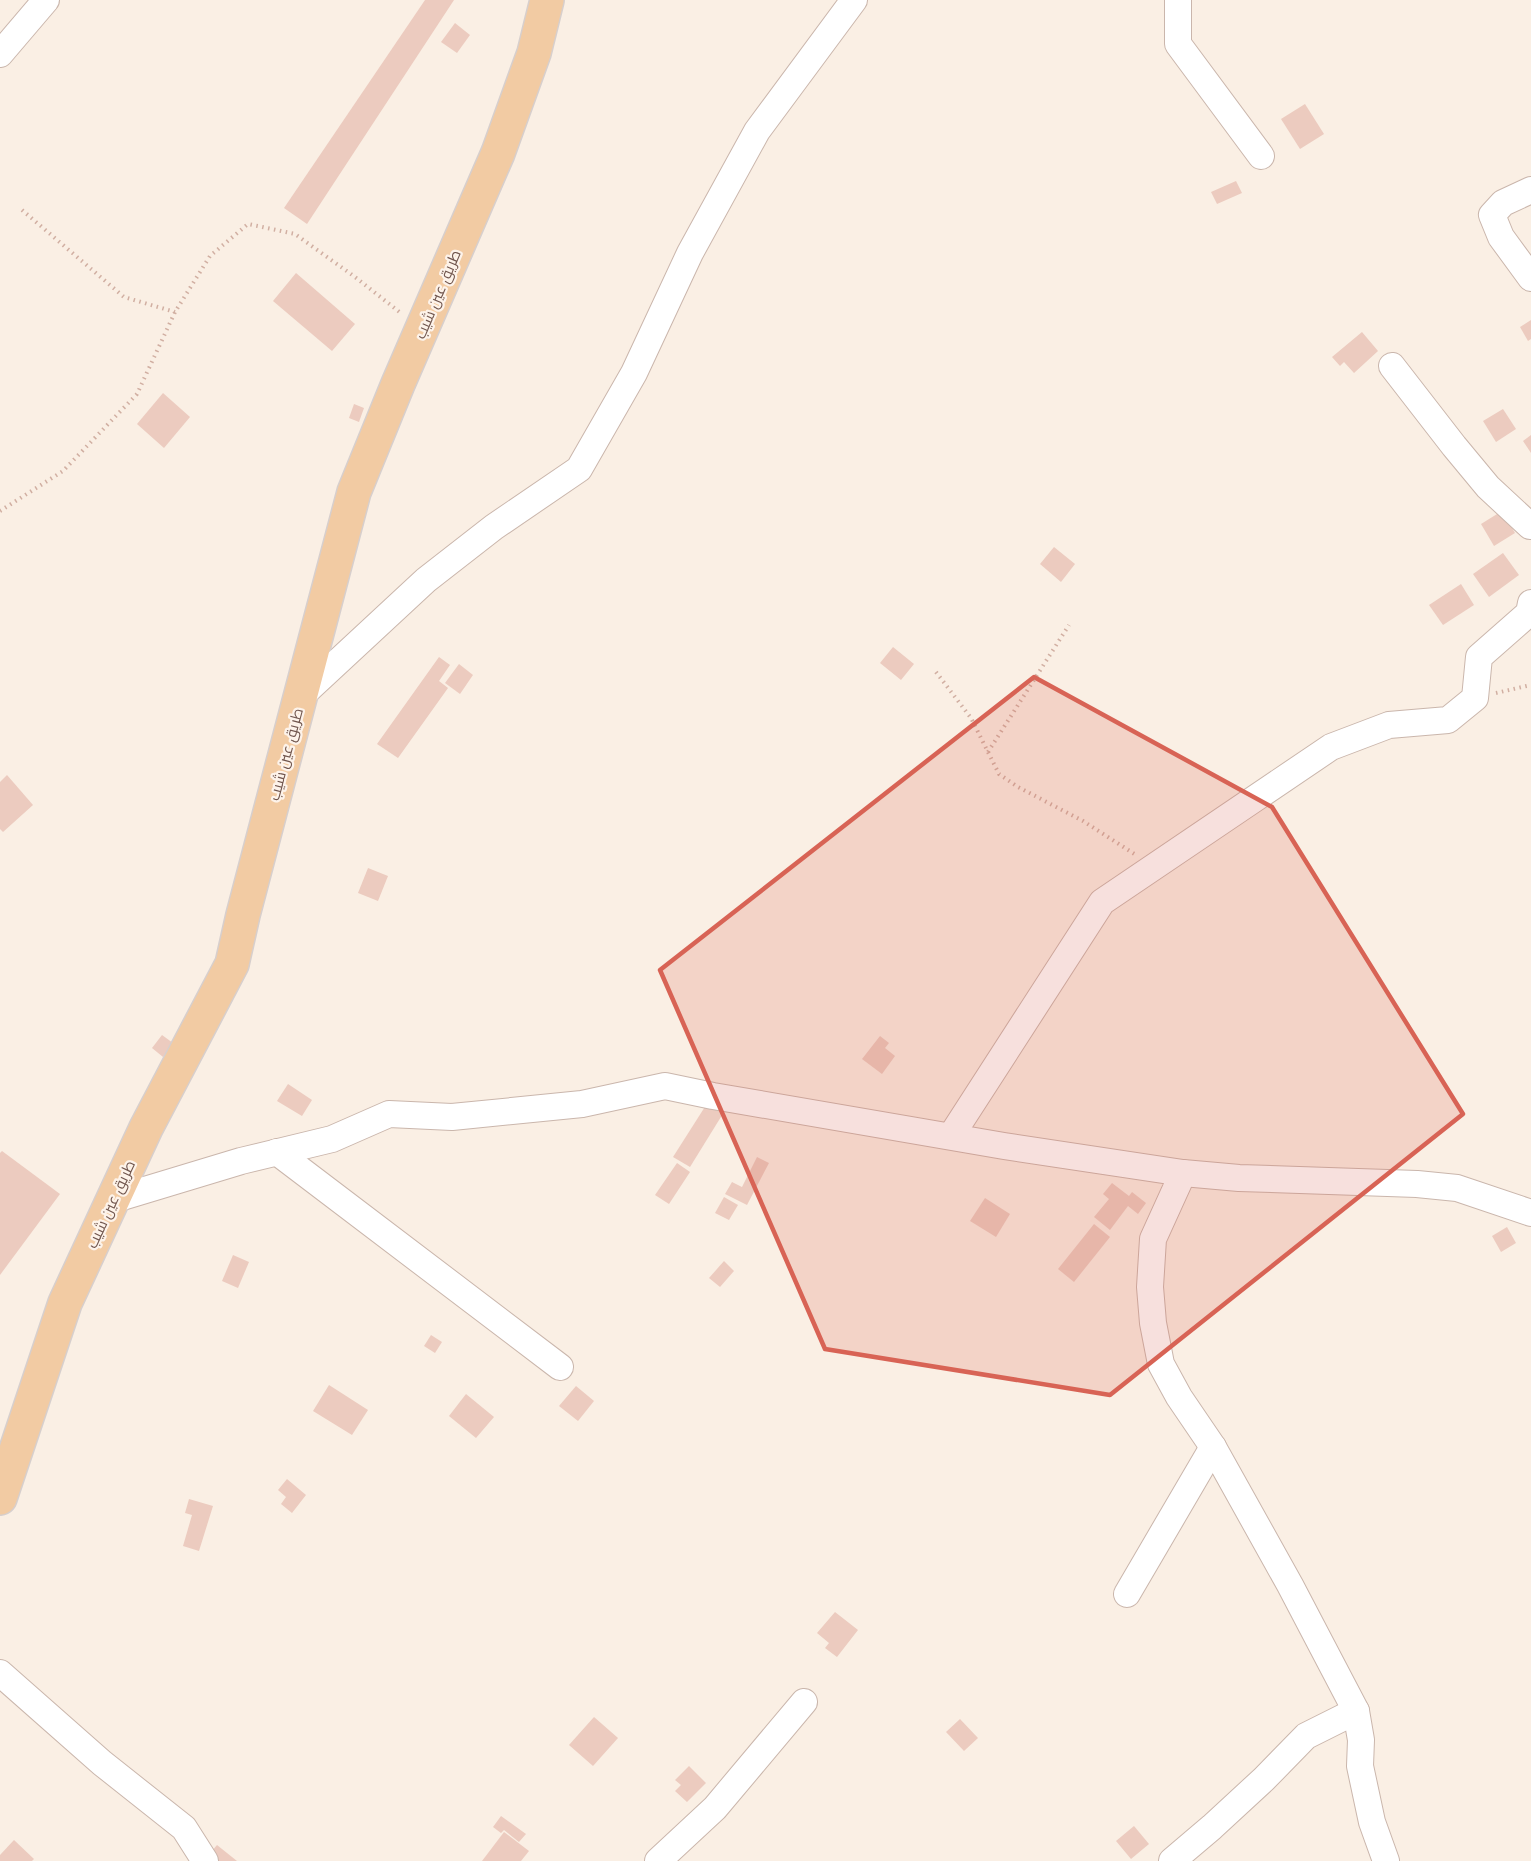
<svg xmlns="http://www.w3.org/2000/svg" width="1531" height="1861" font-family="'Noto Sans',Cairo,sans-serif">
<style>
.building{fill:#eccbbf}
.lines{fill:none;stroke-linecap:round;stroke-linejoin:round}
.minor-casing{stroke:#cab6ac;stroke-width:28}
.major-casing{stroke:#d7cfcd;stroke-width:36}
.path{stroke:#d1afa2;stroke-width:4;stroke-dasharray:1.5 4.5;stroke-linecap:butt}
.minor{stroke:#fff;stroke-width:26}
.major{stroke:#f2cba3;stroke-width:33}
.marked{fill:#d86355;fill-opacity:0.2;stroke:#d86355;stroke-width:4.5;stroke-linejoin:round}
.labels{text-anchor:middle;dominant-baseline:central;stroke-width:4.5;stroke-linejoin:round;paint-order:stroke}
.street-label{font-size:15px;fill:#70554d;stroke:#fdf3ea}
</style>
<rect width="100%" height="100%" fill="#faefe4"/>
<g class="building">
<path d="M425,0H454L307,224L284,208Z"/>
<path d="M455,23L470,35L457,53L441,42Z"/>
<path d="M1305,104L1324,134L1300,149L1281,119Z"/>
<path d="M1236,181L1242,193L1217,204L1211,192Z"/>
<path d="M296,273L355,324L332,351L273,301Z"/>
<path d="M1531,320V339L1528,341L1520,327Z"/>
<path d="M1362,332L1378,351L1354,373L1344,362L1340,366L1332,357Z"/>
<path d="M163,393L190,417L164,448L137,424Z"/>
<path d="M354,404L364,408L359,422L349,418Z"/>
<path d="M1503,409L1516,429L1496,442L1483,421Z"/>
<path d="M1531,435V453L1523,441Z"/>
<path d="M1502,511L1515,533L1494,546L1481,524Z"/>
<path d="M1054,547L1075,564L1061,582L1040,564Z"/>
<path d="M1503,553L1519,575L1489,597L1473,574Z"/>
<path d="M1461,584L1474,605L1443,625L1429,605Z"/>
<path d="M893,647L914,664L901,680L880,663Z"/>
<path d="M439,657L450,665L439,681L448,688L398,758L377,744Z"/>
<path d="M459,664L473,675L460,694L445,683Z"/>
<path d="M7,775L33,805L3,832L0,829V782Z"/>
<path d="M368,868L388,876L378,901L358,893Z"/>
<path d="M162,1035L173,1043L163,1057L152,1048Z"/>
<path d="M880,1036L889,1043L885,1048L895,1056L882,1074L862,1059Z"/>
<path d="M288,1084L312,1100L302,1116L277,1101Z"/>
<path d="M708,1102L724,1112L690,1167L673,1157Z"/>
<path d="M2,1151L60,1194L0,1275V1153Z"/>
<path d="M757,1157L769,1163L747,1205L725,1194L732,1182L742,1187Z"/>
<path d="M677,1163L690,1172L669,1204L655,1195Z"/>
<path d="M1112,1183L1129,1196L1132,1192L1146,1203L1138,1214L1128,1206L1110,1230L1094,1217L1109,1199L1103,1194Z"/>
<path d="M724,1197L738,1205L729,1220L715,1213Z"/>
<path d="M985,1198L1010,1214L996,1237L970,1221Z"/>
<path d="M1094,1224L1110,1237L1074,1282L1058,1269Z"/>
<path d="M1507,1227L1516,1243L1501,1252L1492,1236Z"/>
<path d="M233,1255L249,1262L238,1288L222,1281Z"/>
<path d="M724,1261L734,1271L720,1287L709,1278Z"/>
<path d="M431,1335L442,1342L435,1353L424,1346Z"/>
<path d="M329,1385L368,1410L352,1435L313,1411Z"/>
<path d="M576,1386L594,1401L578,1421L559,1406Z"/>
<path d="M466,1394L494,1417L476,1438L449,1416Z"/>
<path d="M287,1479L306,1495L292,1513L281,1504L286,1497L278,1490Z"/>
<path d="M189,1499L213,1506L199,1551L183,1546L192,1515L185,1513Z"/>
<path d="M835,1612L858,1630L837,1657L825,1648L829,1643L817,1633Z"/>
<path d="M594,1717L618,1738L593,1766L569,1745Z"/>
<path d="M960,1719L978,1738L964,1751L946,1732Z"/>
<path d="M689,1766L706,1783L687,1802L675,1791L681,1785L675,1780Z"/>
<path d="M501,1816L526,1834L519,1842L504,1830L501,1833L493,1827Z"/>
<path d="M1134,1826L1149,1844L1131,1859L1116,1841Z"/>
<path d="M504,1832L529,1851L521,1861H482Z"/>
<path d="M14,1840L34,1859L32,1861H0V1855Z"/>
<path d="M217,1845L237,1861H213L207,1857Z"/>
</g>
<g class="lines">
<g class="minor-casing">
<g id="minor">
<path d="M1178,0V44L1261,156"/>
<path d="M0,54L46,0"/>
<path d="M1531,190L1503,203L1492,215L1501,237L1531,278"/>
<path d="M1392,366L1454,446L1488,487L1530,526"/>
<path d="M301,696L426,580L494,527L579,469L634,373L690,253L757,131L854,0"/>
<path d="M951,1136L1102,902L1331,747L1389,725L1448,720L1475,698L1479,657L1529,613L1531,603"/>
<path d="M277,1152L560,1367"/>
<path d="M1183,1173L1239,1178L1417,1184L1457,1188L1531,1213"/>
<path d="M112,1200L241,1161L332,1139L389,1114L452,1117L582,1104L665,1086L713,1096L1004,1146L1183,1173L1153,1239L1150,1287L1153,1323L1161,1364L1179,1397L1213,1447L1290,1585L1356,1711L1361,1740L1360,1766L1372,1822L1386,1861"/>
<path d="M1127,1594L1213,1447"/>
<path d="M0,1673L102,1763L184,1828L205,1861"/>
<path d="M658,1861L715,1808L804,1702"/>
<path d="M1172,1861L1212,1827L1264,1779L1306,1736L1356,1711"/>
</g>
</g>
<g class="major-casing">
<path id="major" d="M0,1498L65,1303L146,1128L232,964L243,915L354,492L398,384L498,153L534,53L547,0"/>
</g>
<g class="path">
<path d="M22,210L124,297L175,312"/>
<path d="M0,511L63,471L137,394L175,312L210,256L248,224L295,234L355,277L402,314"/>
<path d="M936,672L971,718L999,774L1018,787L1083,821L1136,855"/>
<path d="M1496,693L1531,685"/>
<path d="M988,752L1069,625"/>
</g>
<use href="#minor" class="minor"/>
<use href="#major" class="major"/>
</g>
<path class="marked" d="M1034,677L1272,807L1463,1114L1110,1395L825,1349L660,970Z"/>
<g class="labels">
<g class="street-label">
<text transform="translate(437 294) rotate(-67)">طريق عين شيب</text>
<text transform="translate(285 754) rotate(-75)">طريق عين شيب</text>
<text transform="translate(110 1204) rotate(-65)">طريق عين شيب</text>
</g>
</g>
</svg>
